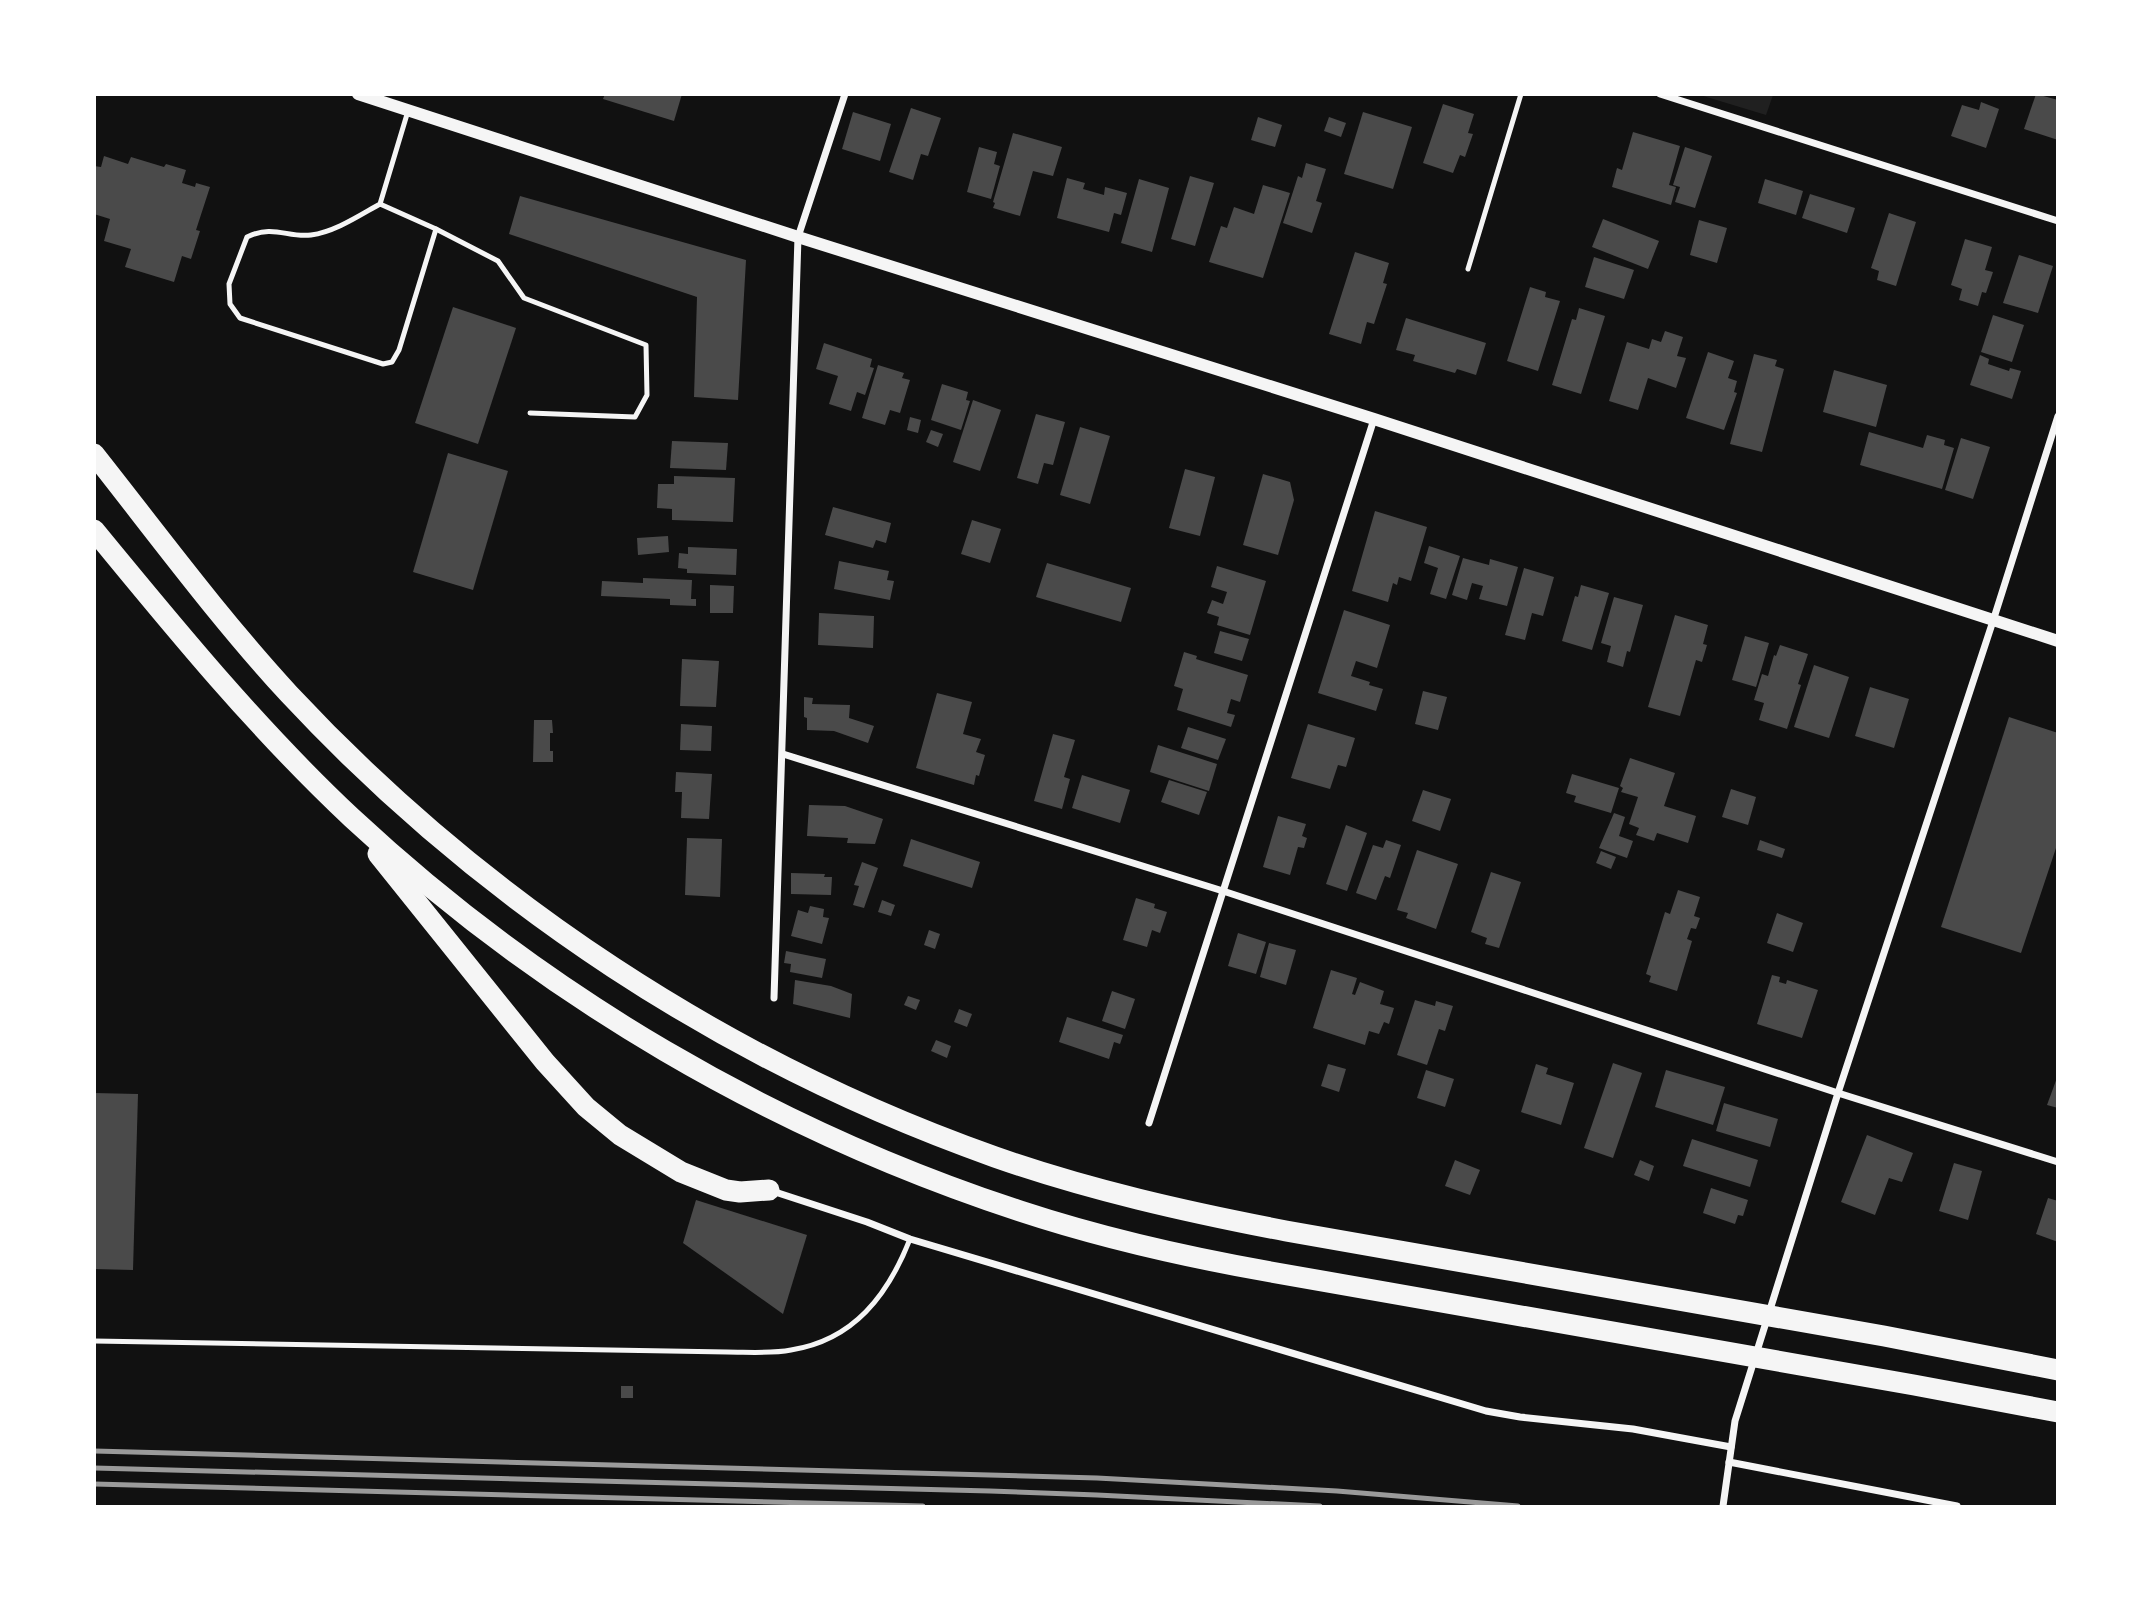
<svg xmlns="http://www.w3.org/2000/svg" width="2152" height="1601" font-family="'Fira Sans',sans-serif">
<style>
.green{fill:#202020}
.building{fill:#4a4a4a}
.lines{fill:none;stroke-linecap:round;stroke-linejoin:round}
.service{stroke:#f5f5f5;stroke-width:5}
.minor{stroke:#f5f5f5;stroke-width:7}
.tertiary{stroke:#f5f5f5;stroke-width:12}
.motorway{stroke:#f5f5f5;stroke-width:21}
.rail{stroke:#9a9a9a;stroke-width:5}
</style>
<rect width="100%" height="100%" fill="#111"/>
<path class="green" d="M1700,95H1773L1766,115Z"/>
<g class="building">
<path d="M605,94H682L674,121L603,99Z"/>
<path d="M2036,94L2058,100V140L2024,129Z"/>
<path d="M1981,102L1999,109L1986,148L1951,136L1962,105L1979,110Z"/>
<path d="M1443,104L1474,114L1468,133L1473,134L1465,157L1460,155L1453,173L1423,163Z"/>
<path d="M911,108L941,118L928,156L921,154L913,180L889,172Z"/>
<path d="M853,112L891,124L880,161L842,149Z"/>
<path d="M1363,112L1412,127L1393,189L1344,174Z"/>
<path d="M1258,117L1282,125L1275,147L1251,140Z"/>
<path d="M1329,117L1346,123L1341,137L1324,131Z"/>
<path d="M1633,132L1680,146L1669,185L1676,187L1671,205L1612,187L1617,168L1622,170Z"/>
<path d="M1013,133L1062,147L1053,176L1033,171L1020,216L993,208L995,203L993,202Z"/>
<path d="M979,147L997,152L994,164L1000,166L991,199L967,192Z"/>
<path d="M1685,147L1712,156L1695,208L1675,202L1680,187L1673,185Z"/>
<path d="M104,156L128,164L131,157L164,167L166,164L186,170L182,183L195,187L196,183L210,187L196,230L200,231L191,259L182,256L174,282L125,267L131,249L104,241L110,219L94,214V166L101,167Z"/>
<path d="M1306,163L1326,169L1316,201L1322,203L1312,233L1283,223L1298,176L1302,178Z"/>
<path d="M1190,176L1214,183L1195,246L1171,239Z"/>
<path d="M1067,178L1085,183L1083,189L1104,195L1105,187L1127,193L1121,215L1114,213L1109,232L1057,218Z"/>
<path d="M1139,179L1169,188L1152,252L1121,243Z"/>
<path d="M1765,179L1803,191L1796,215L1758,203Z"/>
<path d="M1263,185L1290,193L1263,278L1209,262L1221,226L1227,228L1234,207L1254,214Z"/>
<path d="M1810,194L1855,208L1847,233L1802,218Z"/>
<path d="M520,196L746,260L738,400L694,397L697,297L509,234Z"/>
<path d="M1889,213L1916,222L1896,286L1877,280L1879,271L1871,268Z"/>
<path d="M1603,219L1659,241L1648,269L1592,247Z"/>
<path d="M1699,220L1727,228L1717,263L1690,255Z"/>
<path d="M1965,239L1992,247L1985,270L1993,272L1986,293L1982,292L1978,306L1959,300L1962,289L1951,285Z"/>
<path d="M1355,252L1389,263L1383,283L1387,284L1374,324L1367,322L1361,344L1329,334Z"/>
<path d="M2019,255L2053,266L2038,313L2003,303Z"/>
<path d="M1594,257L1634,270L1624,299L1585,287Z"/>
<path d="M1530,287L1546,292L1545,297L1560,301L1538,371L1507,361Z"/>
<path d="M453,307L516,328L478,444L415,423Z"/>
<path d="M1579,308L1605,316L1581,394L1552,385L1572,319L1576,320Z"/>
<path d="M1993,315L2024,325L2012,362L1981,352Z"/>
<path d="M1406,318L1486,343L1476,375L1457,369L1455,373L1413,361L1415,355L1396,350Z"/>
<path d="M1665,331L1683,337L1677,356L1686,358L1676,388L1648,378L1638,410L1609,401L1627,342L1649,349L1652,339L1661,342Z"/>
<path d="M824,343L872,359L870,367L874,368L865,395L857,392L851,411L829,404L838,376L816,369Z"/>
<path d="M1708,352L1734,361L1728,378L1737,381L1734,392L1737,393L1724,430L1686,418Z"/>
<path d="M1754,354L1777,360L1775,366L1784,369L1762,452L1730,444Z"/>
<path d="M1980,355L1989,359L1988,364L2009,371L2010,368L2021,371L2012,399L1970,385Z"/>
<path d="M878,365L904,373L902,378L910,380L900,413L890,410L885,425L862,418Z"/>
<path d="M1834,370L1887,385L1876,427L1823,412Z"/>
<path d="M942,384L968,392L966,400L970,401L961,430L931,420Z"/>
<path d="M973,400L1001,410L980,471L953,462Z"/>
<path d="M1036,414L1065,422L1053,465L1044,463L1038,484L1017,478Z"/>
<path d="M910,417L921,420L918,433L907,430Z"/>
<path d="M1080,427L1110,436L1090,504L1060,495Z"/>
<path d="M931,430L943,434L938,447L926,442Z"/>
<path d="M1869,432L1923,448L1927,435L1945,440L1944,445L1954,448L1942,489L1860,465Z"/>
<path d="M1961,438L1990,447L1973,499L1945,490Z"/>
<path d="M672,441L728,443L726,470L670,468Z"/>
<path d="M448,453L508,471L473,590L413,572Z"/>
<path d="M1185,469L1215,477L1200,536L1169,528Z"/>
<path d="M1263,474L1290,482L1294,500L1278,555L1243,545Z"/>
<path d="M674,476L735,478L733,522L672,520V509L657,508L658,484H674Z"/>
<path d="M833,507L891,523L886,543L876,540L873,548L825,535Z"/>
<path d="M1375,511L1427,527L1411,581L1399,577L1397,585L1393,583L1388,602L1352,591Z"/>
<path d="M972,520L1001,529L990,563L961,554Z"/>
<path d="M668,536L669,552L638,555L637,538Z"/>
<path d="M1429,546L1460,556L1446,599L1430,594L1438,568L1424,563Z"/>
<path d="M688,547L737,549L736,575L687,573V569L678,568L679,553L688,554Z"/>
<path d="M1463,558L1489,565L1490,559L1518,567L1507,606L1479,599L1483,586L1472,583L1467,600L1452,595Z"/>
<path d="M839,561L889,571L887,580L894,581L890,600L834,589Z"/>
<path d="M1047,563L1131,588L1121,622L1036,597Z"/>
<path d="M1217,566L1266,581L1250,635L1217,625L1219,617L1207,613L1212,600L1223,604L1227,592L1211,587Z"/>
<path d="M1524,568L1554,577L1543,616L1532,613L1525,640L1505,635Z"/>
<path d="M643,578L692,580L691,599H696V606L670,605V599L601,596L602,581L643,583Z"/>
<path d="M710,585L734,586L733,613H710Z"/>
<path d="M1581,585L1609,593L1592,650L1562,641L1575,596L1578,597Z"/>
<path d="M1614,597L1643,605L1630,652L1627,651L1623,667L1607,662L1611,646L1601,643Z"/>
<path d="M1344,610L1390,625L1377,668L1356,661L1351,676L1370,682L1369,685L1383,689L1376,711L1318,693Z"/>
<path d="M819,613L874,616L873,648L818,645Z"/>
<path d="M1675,615L1708,625L1703,644L1707,645L1702,662L1696,660L1680,716L1648,707Z"/>
<path d="M1220,631L1249,639L1242,661L1214,653Z"/>
<path d="M1745,636L1769,643L1756,687L1732,680Z"/>
<path d="M1780,645L1808,654L1798,684L1801,685L1787,729L1759,720L1764,703L1754,700L1762,674L1768,676L1774,655L1776,656Z"/>
<path d="M1184,652L1197,656L1196,659L1248,675L1240,702L1231,699L1227,713L1235,715L1231,727L1177,710L1183,689L1174,686Z"/>
<path d="M682,659L719,661L716,707L680,706Z"/>
<path d="M1814,665L1849,677L1829,738L1794,727Z"/>
<path d="M1870,687L1909,699L1894,748L1855,736Z"/>
<path d="M1423,691L1447,697L1438,730L1415,724Z"/>
<path d="M937,693L972,702L963,734L981,739L976,752L985,755L979,776L976,775L974,785L916,768Z"/>
<path d="M804,697L813,698L812,704L850,705L849,718L874,726L868,743L834,731L807,730V718L804,717Z"/>
<path d="M2009,717L2058,733V842L2021,953L1941,927Z"/>
<path d="M534,720H552L553,733H550V751H553V762H533Z"/>
<path d="M681,724L712,726L711,751L680,750Z"/>
<path d="M1308,724L1355,738L1346,767L1338,765L1330,789L1291,778Z"/>
<path d="M1188,727L1226,739L1218,760L1181,748Z"/>
<path d="M1053,734L1075,740L1064,777L1070,779L1062,809L1034,801Z"/>
<path d="M1158,745L1217,764L1209,791L1150,772Z"/>
<path d="M1630,758L1675,773L1664,806L1696,816L1688,843L1657,833L1654,841L1636,835L1639,828L1629,824L1638,797L1621,792L1623,788L1620,786Z"/>
<path d="M676,772L712,774L709,819L681,818L682,792H675Z"/>
<path d="M1572,774L1619,788L1611,813L1574,802L1576,796L1566,793Z"/>
<path d="M1082,775L1130,790L1120,823L1072,808Z"/>
<path d="M1169,780L1207,792L1199,815L1161,802Z"/>
<path d="M1731,789L1756,797L1748,825L1722,817Z"/>
<path d="M1423,790L1451,799L1440,831L1412,821Z"/>
<path d="M809,805L845,806L883,819L875,844L847,843L848,838L807,836Z"/>
<path d="M1614,813L1625,817L1619,836L1633,841L1627,858L1599,848Z"/>
<path d="M1278,816L1306,824L1302,836L1307,838L1304,848L1298,847L1290,875L1263,867Z"/>
<path d="M1346,825L1367,833L1347,891L1326,884Z"/>
<path d="M687,838L722,839L720,897L685,895Z"/>
<path d="M911,839L980,862L972,888L903,866Z"/>
<path d="M1386,840L1401,845L1390,878L1385,876L1376,900L1356,893L1373,845L1383,848Z"/>
<path d="M1760,840L1785,849L1782,858L1757,850Z"/>
<path d="M1417,850L1458,864L1436,929L1406,918L1408,913L1397,910Z"/>
<path d="M1601,851L1616,857L1611,869L1596,863Z"/>
<path d="M862,862L878,868L864,908L853,905L859,886L854,885Z"/>
<path d="M1491,872L1521,882L1499,948L1485,944L1487,938L1471,932Z"/>
<path d="M791,873L825,874L824,877H832L831,895L791,894Z"/>
<path d="M1678,890L1700,897L1694,916L1700,918L1696,929L1691,928L1687,939L1692,941L1677,991L1649,982L1651,976L1646,974L1665,912L1670,914Z"/>
<path d="M1136,898L1155,904L1154,908L1167,912L1160,933L1152,930L1147,947L1123,940Z"/>
<path d="M882,900L895,905L891,916L878,912Z"/>
<path d="M810,906L824,909L823,917L829,918L822,944L791,936L798,910L808,913Z"/>
<path d="M1777,913L1803,923L1793,952L1767,943Z"/>
<path d="M929,930L940,934L935,949L924,945Z"/>
<path d="M1238,933L1266,942L1256,974L1228,966Z"/>
<path d="M1269,943L1296,950L1286,985L1260,977Z"/>
<path d="M786,951L826,959L822,978L790,972L791,964L784,963Z"/>
<path d="M1331,970L1357,978L1352,994L1355,995L1360,982L1384,991L1380,1004L1394,1008L1389,1024L1384,1022L1379,1034L1369,1031L1365,1045L1313,1028Z"/>
<path d="M1772,975L1780,977L1779,982L1786,984L1787,980L1818,990L1802,1038L1757,1024Z"/>
<path d="M795,980L831,986L852,994L850,1018L793,1004Z"/>
<path d="M1112,991L1135,999L1125,1029L1102,1021Z"/>
<path d="M908,996L920,1000L916,1010L904,1005Z"/>
<path d="M1415,1000L1435,1006L1436,1001L1453,1006L1445,1031L1439,1029L1427,1065L1397,1055Z"/>
<path d="M959,1009L972,1014L967,1027L954,1022Z"/>
<path d="M1067,1017L1123,1035L1120,1044L1114,1042L1109,1059L1059,1042Z"/>
<path d="M936,1040L951,1046L947,1058L931,1051Z"/>
<path d="M1613,1063L1642,1073L1613,1158L1584,1148Z"/>
<path d="M1328,1064L1346,1069L1339,1092L1321,1086Z"/>
<path d="M1536,1064L1548,1068L1546,1074L1574,1083L1561,1125L1521,1112Z"/>
<path d="M1426,1070L1454,1079L1445,1107L1417,1098Z"/>
<path d="M1666,1070L1725,1087L1713,1125L1655,1107Z"/>
<path d="M2058,1075V1108L2047,1105Z"/>
<path d="M94,1093L138,1094L133,1270L94,1269Z"/>
<path d="M1724,1103L1778,1119L1770,1147L1716,1131Z"/>
<path d="M1867,1135L1913,1153L1902,1182L1889,1178L1875,1215L1841,1202Z"/>
<path d="M1692,1139L1758,1160L1750,1187L1683,1166Z"/>
<path d="M1455,1160L1480,1170L1470,1195L1445,1186Z"/>
<path d="M1640,1160L1654,1166L1649,1181L1634,1175Z"/>
<path d="M1954,1163L1982,1171L1968,1220L1939,1211Z"/>
<path d="M1711,1188L1748,1200L1743,1216L1738,1215L1735,1224L1703,1213Z"/>
<path d="M2048,1198L2058,1201V1242L2036,1234Z"/>
<path d="M696,1200L807,1235L783,1314L683,1243Z"/>
<rect x="621" y="1386" width="12" height="12"/>
</g>
<g class="lines">
<g class="service">
<path d="M380,204C360,215 335,232 311,235C287,238 274,224 247,237L229,284L230,304L240,318L383,364L392,362L399,350L436,229L380,204L408,111"/>
<path d="M436,229L498,261L524,298L646,345L647,395L635,417L530,413"/>
<path d="M1468,269L1521,94"/>
<path d="M94,1341L727,1352C748,1352 770,1354 791,1350C854,1340 888,1295 910,1239"/>
</g>
<g class="minor">
<path d="M1660,94L2058,221"/>
<path d="M783,754L1223,891L1838,1093L2058,1162"/>
<path d="M774,998L798,237L845,94"/>
<path d="M1149,1123L1374,419"/>
<path d="M769,1190L867,1222L910,1239L1486,1411L1520,1417L1633,1429L1731,1447"/>
<path d="M1729,1462L1957,1506"/>
<path d="M1723,1506L1735,1421L1838,1093L1993,621L2058,416"/>
</g>
<path class="tertiary" d="M358,94L798,237L1374,419L2058,641"/>
<g class="motorway">
<path d="M94,454C158,535 219,618 289,694C483,902 726,1062 995,1157C1089,1190 1187,1212 1286,1231L1884,1336L2058,1370"/>
<path d="M94,530C176,630 258,730 352,818C543,996 773,1130 1020,1211C1102,1238 1186,1257 1271,1272L1914,1385L2058,1412"/>
<path d="M378,854L545,1062L586,1107L620,1135L681,1172L726,1190L740,1192L769,1190"/>
</g>
<g class="rail">
<path d="M94,1451L1097,1478L1337,1491L1518,1506"/>
<path d="M94,1468L990,1491L1097,1495L1320,1506"/>
<path d="M94,1484L923,1506"/>
</g>
</g>
<rect width="2152" height="1601" fill="none" stroke="#ffffff" stroke-width="192"/>
</svg>
